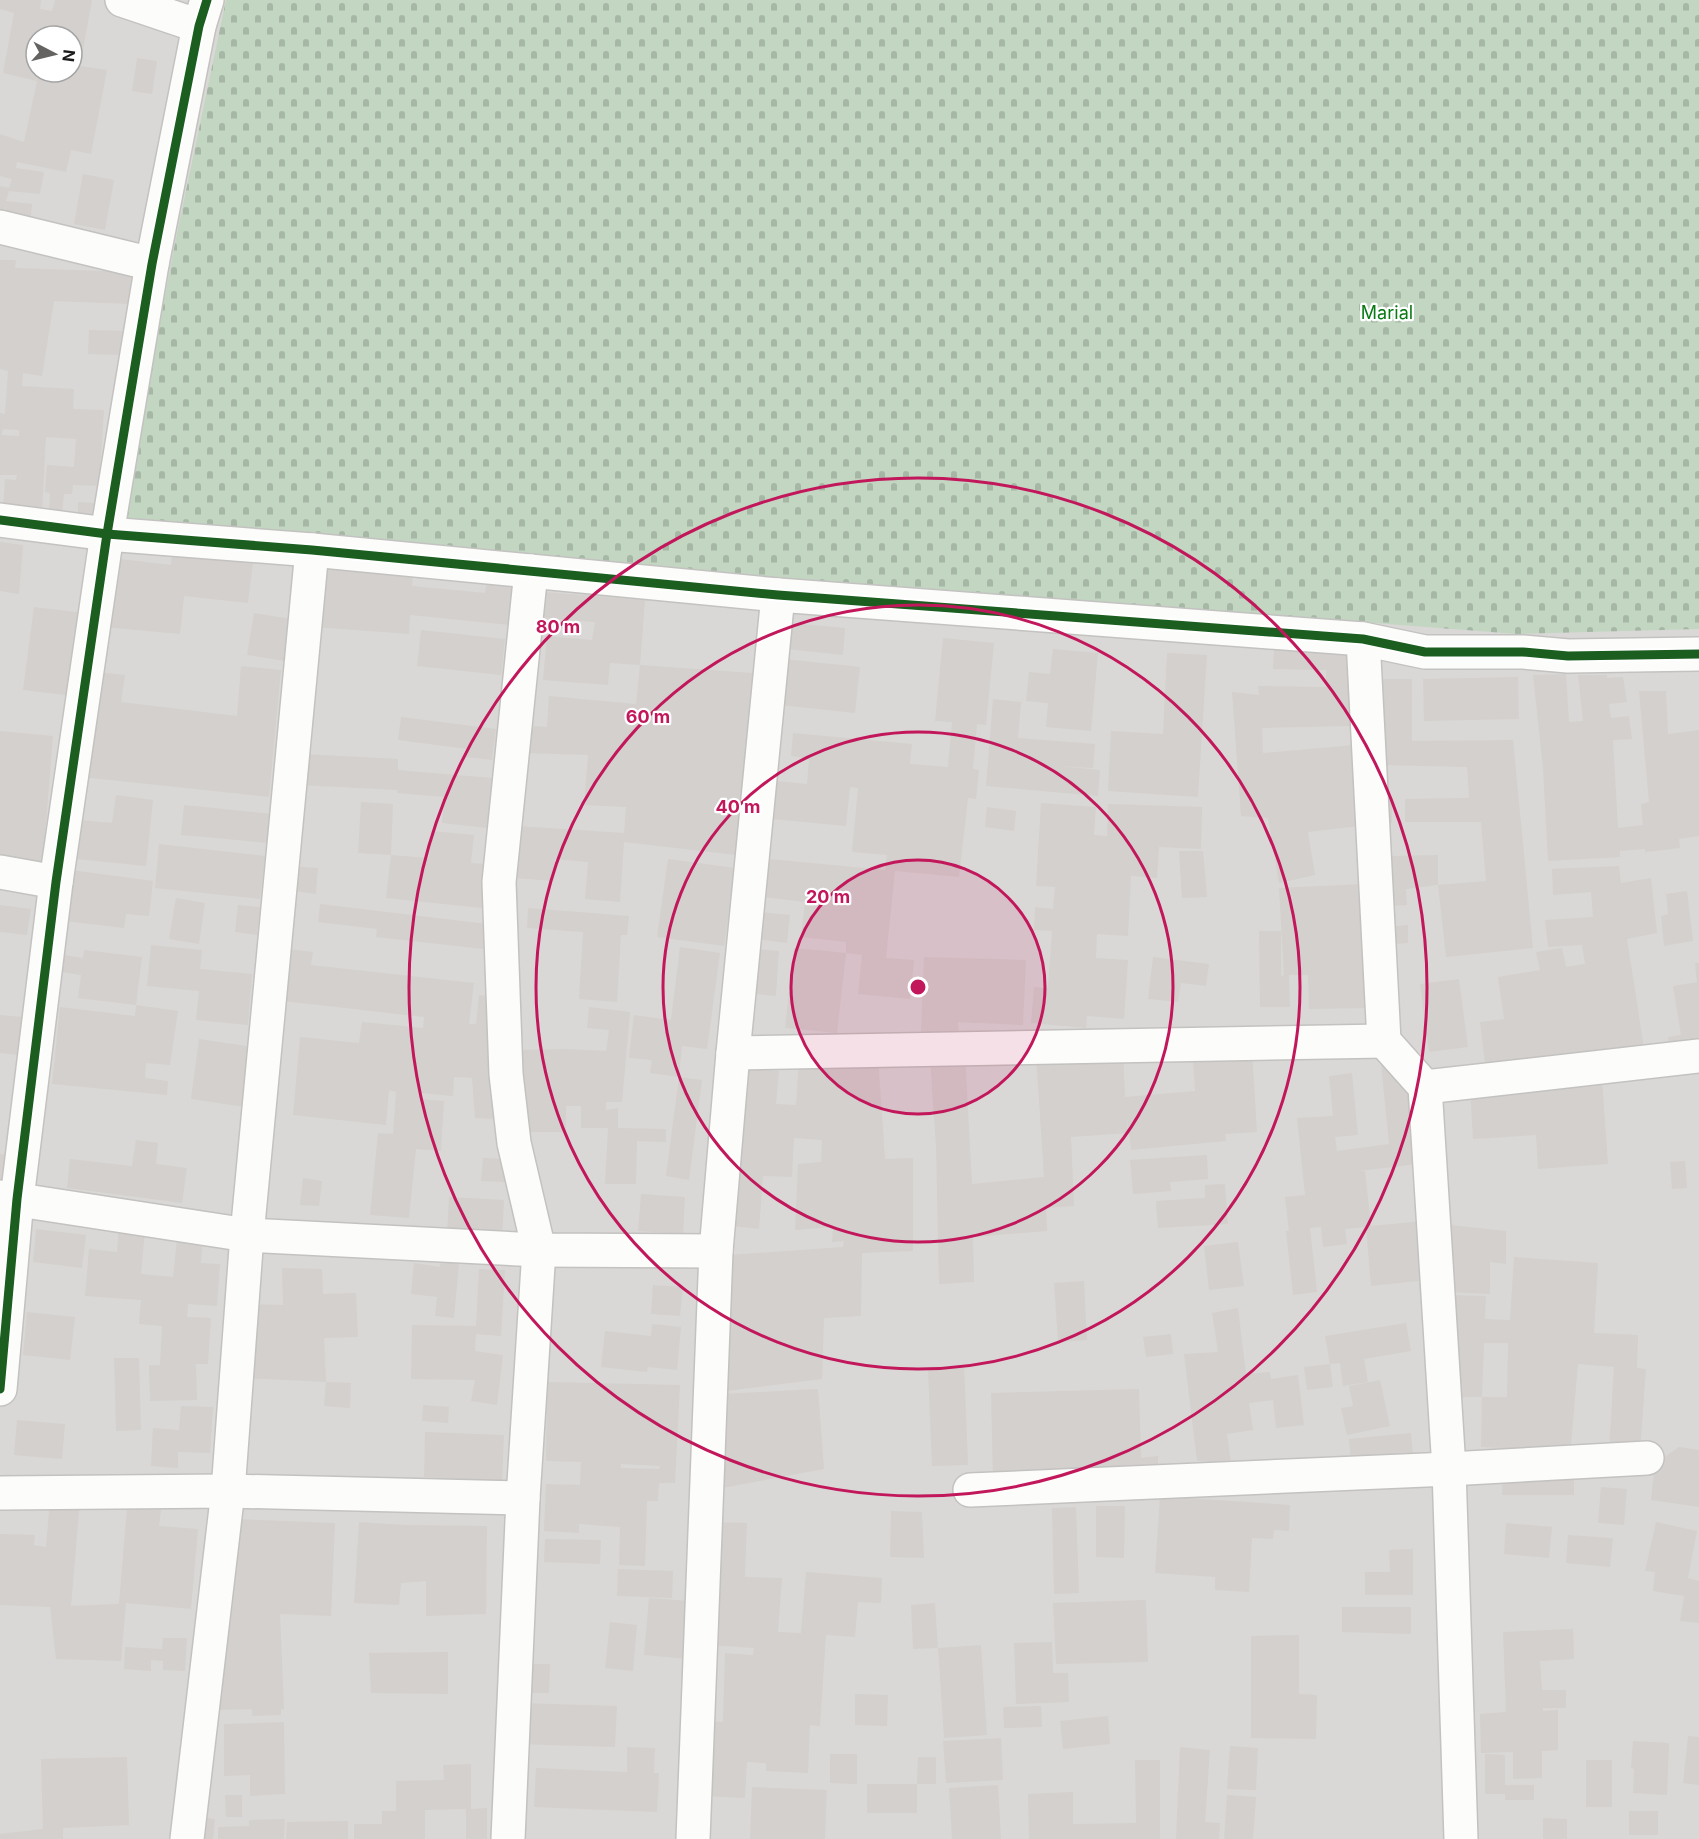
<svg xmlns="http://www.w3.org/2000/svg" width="1699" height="1839" font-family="Inter,sans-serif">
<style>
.residential{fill:#dad8d6;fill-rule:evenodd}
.cemetery{fill:url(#cemetery-stones)}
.building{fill:#d3d0cd;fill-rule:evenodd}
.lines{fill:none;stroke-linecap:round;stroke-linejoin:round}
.street-casing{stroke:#c3c2c0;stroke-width:36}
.street{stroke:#fcfcfb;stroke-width:33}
.cycleway-casing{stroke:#fff;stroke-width:13}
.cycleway{stroke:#1b5e20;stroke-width:9}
.ring{fill:none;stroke:#c2185b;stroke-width:3}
.labels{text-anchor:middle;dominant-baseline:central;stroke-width:4.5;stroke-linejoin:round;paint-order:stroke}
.park-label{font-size:18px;fill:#097a13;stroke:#fff}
.centre{fill:#c2185b;stroke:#fff;stroke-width:3}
.ring-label{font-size:18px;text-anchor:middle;font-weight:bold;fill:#c2185b;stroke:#fff;stroke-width:4.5;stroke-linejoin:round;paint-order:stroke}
</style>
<defs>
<pattern id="cemetery-stones" width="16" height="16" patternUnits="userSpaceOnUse" patternTransform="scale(1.5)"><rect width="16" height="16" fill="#c2d6c2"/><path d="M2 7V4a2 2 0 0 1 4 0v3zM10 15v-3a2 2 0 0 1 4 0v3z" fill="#a6b7a6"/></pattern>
</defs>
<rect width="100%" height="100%" fill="#ebe8e4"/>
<path class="residential" d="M0,0H1699V1839H0ZM36,36H72V72H36Z"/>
<path class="cemetery" d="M226,0H1699V629L1517,634L1270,615L731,581L121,526L175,243Z"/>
<g class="building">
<path d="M0,0H41L40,9L52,11L55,0H92L80,66L107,70L91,154L71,150L66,172L17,162L16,168L44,172L40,194L9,191L6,201L32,204L30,223L4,220L6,204L3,215L0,214V186L9,188L12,179L0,176V134L24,142L37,81L3,73L14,13L0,9ZM36,36H72V72H36Z"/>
<path d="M137,58L157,61L152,94L132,91Z"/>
<path d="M83,174L114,180L105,230L74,224Z"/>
<path d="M0,260H16L15,268L131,272L130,304L54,301L42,376L23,373L22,386L74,389L73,409L104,410L99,486L73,485L72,494H64L62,514L49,513L50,493L45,492L47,465L74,467L76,439L46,437L42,511L3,509L5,479L16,480L17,475H0V413L5,414L8,371L0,369ZM3,429L19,430V436L2,435Z"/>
<path d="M89,330L126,331L125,355L88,354Z"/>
<path d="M78,502L95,503L94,521L78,520Z"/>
<path d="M0,542L23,545L19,594L0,591Z"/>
<path d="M173,546L254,554L248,603L184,596L180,634L103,627L112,558L171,565Z"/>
<path d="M320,567L413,575L412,586L485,593L487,575L515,578L511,625L410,615L409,634L315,627Z"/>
<path d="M545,592L645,600L640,665L610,663L608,685L543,680L547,636L592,640L595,622L541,618Z"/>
<path d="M34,607L84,613L74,696L23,690Z"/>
<path d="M254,613L291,619L285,661L247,655Z"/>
<path d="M790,623L845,628L843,655L787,649Z"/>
<path d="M421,630L505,639L501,675L417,666Z"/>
<path d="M943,638L994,643L986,725L977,724L973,769L979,770L976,799L968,798L959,877L895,871L886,958L914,960L910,999L858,994L862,955L846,953L837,1033L785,1028L794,948L846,953V942L801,937L805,902L764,897L769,859L885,870L887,855L852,852L858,788L850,787L846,826L772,819L775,781L807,784L809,759L791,756L793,733L912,744L910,764L948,767L952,722L935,721Z"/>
<path d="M1274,647H1348L1351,726L1262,728L1263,753L1355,745L1359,826L1308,832L1315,875L1279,883L1268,818L1241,816L1232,692L1259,695L1258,686L1326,687V670L1273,669Z"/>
<path d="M1053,649L1098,653L1091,731L1046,727L1048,703L1026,701L1029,672L1050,674Z"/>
<path d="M1167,653L1207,655L1198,797L1108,791L1111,731L1163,734Z"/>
<path d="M784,659L860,667L855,713L780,705Z"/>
<path d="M640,665L753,673L736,855L624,842L620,902L585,899L588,862L555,859L554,881L515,878L518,826L624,833L626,807L584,805L588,755L527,753L530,726L547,727L549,696L636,704Z"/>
<path d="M241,666L281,670L269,797L82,777L96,672L125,675L121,702L237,716Z"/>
<path d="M1566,674L1569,722L1583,721L1578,675H1607V678L1623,677L1627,702L1609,704L1611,718L1629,716L1632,739L1613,740L1618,828L1643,825L1641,804L1649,802L1639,691H1666L1668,734L1699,730V836L1679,839L1680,848L1645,852V849L1620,851V857L1548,861L1543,768L1533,675Z"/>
<path d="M1518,677L1519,719L1424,721L1423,679Z"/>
<path d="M1379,679H1412V741L1513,740L1533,948L1446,957L1438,885L1486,881L1481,822H1405V799L1469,798L1467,767L1380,765Z"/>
<path d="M993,699L1021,702L1018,738L1095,744L1093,768L1057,766L1100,770L1098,796L986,786Z"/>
<path d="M401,717L496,729L492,760L466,757L467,749L398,740Z"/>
<path d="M0,731L53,736L43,862L0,855Z"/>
<path d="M303,754L398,759V770L492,778L488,828L442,823L444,797L397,793V790L301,785Z"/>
<path d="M116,795L153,800L146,866L76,859L80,820L112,823Z"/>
<path d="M1380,799H1392V823L1380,824Z"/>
<path d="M361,802L393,804L391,855L358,853Z"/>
<path d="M1041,803L1096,807L1094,835L1107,836L1108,804L1202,807L1201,849L1159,847L1157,878L1131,876L1128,936L1097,934L1096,958L1128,960L1124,1019L1087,1016L1086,1028L1031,1023L1034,987L1048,988L1052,931L1034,930L1035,907L1053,909L1055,887L1036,886Z"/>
<path d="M184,805L272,814L269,843L181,835Z"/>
<path d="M987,807L1016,811L1014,831L985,827Z"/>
<path d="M432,831L474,835L471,863L487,864L482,908L386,898L391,855L429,858Z"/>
<path d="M159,844L265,856L260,899L155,888Z"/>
<path d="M1179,851H1203L1207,897L1182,898Z"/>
<path d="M1438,855V885L1406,889L1407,905L1392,906L1389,856Z"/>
<path d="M668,859L735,868L724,946L657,937Z"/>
<path d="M290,866L318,868L316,894L288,890Z"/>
<path d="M1619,866L1621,883L1651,878L1657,933L1627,939L1644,1048L1554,1061L1552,1055L1485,1063L1480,1022L1504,1019L1498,977L1540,970L1536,952L1562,948L1566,967L1585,964L1582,945L1548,947L1545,920L1593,917L1591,892L1553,895L1552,869Z"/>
<path d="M71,870L153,881L149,916L126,914L124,928L65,921Z"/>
<path d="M1363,884L1370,1008L1309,1009L1308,975H1289L1290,1007H1260L1259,931H1281V976L1284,975L1279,888Z"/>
<path d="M1687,891L1693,941L1664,946L1661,916L1668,914L1666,894Z"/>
<path d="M176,898L205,903L199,944L169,939Z"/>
<path d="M320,904L487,924L483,949L376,937L377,929L318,922Z"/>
<path d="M0,905L31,909L27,935L0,932Z"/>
<path d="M238,905L260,907L257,935L235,932Z"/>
<path d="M528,908L629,916L627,935H621L617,1002L579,999L583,932L527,928Z"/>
<path d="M759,912L790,915L787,943L756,939Z"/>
<path d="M1408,925V943L1395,944V926Z"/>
<path d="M151,945L202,950L200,969L252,974L248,1025L196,1020L199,991L147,986Z"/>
<path d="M680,947L720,953L707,1049L682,1046L679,1077L650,1073L652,1060L629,1058L634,1015L671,1020Z"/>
<path d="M281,948L313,952L311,965L474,983L469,1024H476L479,995L495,997V1119L475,1118L472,1078L454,1077L453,1096L419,1093V1099L444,1101L441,1151L416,1149L409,1218L370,1215L378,1133L393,1134L396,1092L389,1090L386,1125L293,1115L300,1037L359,1043L362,1022L423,1028L424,1017L274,1000Z"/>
<path d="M758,949L779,951L776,996L755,994Z"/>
<path d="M84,950L142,957L136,1005L78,998L81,975L62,972L64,955L83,958Z"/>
<path d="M924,957L1026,960L1023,1025L958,1022L959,1036L921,1032Z"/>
<path d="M1153,957L1209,964L1206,986L1181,983L1178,1002L1148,999Z"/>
<path d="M1695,963H1699V1047L1670,1052L1668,1037L1681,1035L1673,986L1697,982Z"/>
<path d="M1459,979L1468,1047L1429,1052L1420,984Z"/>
<path d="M136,1005L178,1011L170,1065L146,1063L145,1078L168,1081L167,1095L52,1084L60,1007L135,1016Z"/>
<path d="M589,1007L630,1012L622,1102H606V1110L618,1108V1128L666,1129V1142L637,1141L636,1184H605L608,1128H581V1106H566V1132H517L518,1050L566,1049L606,1051L609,1030L587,1028Z"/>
<path d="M0,1015L33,1018L28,1056L0,1053Z"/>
<path d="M199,1039L253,1047L245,1107L191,1099Z"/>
<path d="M1192,1046L1252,1050L1257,1132L1225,1134L1226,1141L1131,1150L1127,1116L1128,1133L1071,1137L1074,1206L1046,1208L1047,1231L973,1237L974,1282L939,1284L936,1148L930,1058L965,1054L972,1184L1044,1177L1036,1056L1123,1050L1125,1097L1195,1091Z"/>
<path d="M878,1056L885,1159L913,1158V1251L862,1253L861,1316L824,1318L822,1379L719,1392L729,1255L843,1247L844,1241L832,1242L833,1227L795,1230L798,1164L821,1162L822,1140L794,1138L792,1177L763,1176L759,1229L733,1226L744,1069L779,1071L776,1104L796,1105L799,1060Z"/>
<path d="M1408,1061L1419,1164L1358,1171H1365L1371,1226L1422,1221L1427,1280L1371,1286L1366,1227L1345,1229L1347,1244L1323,1247L1321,1227L1310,1228L1317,1292L1293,1295L1286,1231H1289L1285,1197L1305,1195L1297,1118L1333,1116L1329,1076L1352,1073L1358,1135L1335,1137L1337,1151L1389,1144L1381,1064Z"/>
<path d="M679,1077L702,1080L689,1180L666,1176Z"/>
<path d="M1602,1079L1608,1164L1538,1169L1536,1135L1473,1139L1470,1088Z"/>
<path d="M136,1140L158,1143L156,1164L187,1168L182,1203L67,1188L70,1159L132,1166Z"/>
<path d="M0,1154L16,1156L13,1180L0,1179Z"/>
<path d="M1207,1155L1208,1179L1170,1182L1171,1191L1133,1194L1130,1160Z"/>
<path d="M483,1158L507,1159L505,1182L481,1181Z"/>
<path d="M1685,1161L1687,1188L1672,1189L1670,1162Z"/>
<path d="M303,1178L322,1181L319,1206L300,1205Z"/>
<path d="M1225,1184L1228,1224L1158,1228L1156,1201L1205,1198V1185Z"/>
<path d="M641,1194L685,1197L683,1234L638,1231Z"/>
<path d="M449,1197L504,1200L502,1240L447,1236Z"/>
<path d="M1450,1225L1506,1231V1264L1490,1262V1294L1446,1292L1451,1258Z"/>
<path d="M119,1226L145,1230L141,1274L173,1277L178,1231L203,1235L201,1263L220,1264L217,1306L188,1304L187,1317L211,1318L208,1364H196L197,1400L150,1401L149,1365H160L162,1326L139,1324L141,1300L85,1296L89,1249L117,1252Z"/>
<path d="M36,1229L86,1235L82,1268L33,1262Z"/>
<path d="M1238,1242L1244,1286L1209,1290L1204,1246Z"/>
<path d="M1514,1257L1598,1263L1594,1333L1638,1335L1637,1368L1646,1369L1640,1453L1609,1451L1614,1367L1578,1364L1570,1455L1505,1454V1448L1481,1447L1482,1397H1507L1508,1343H1484L1482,1397H1455L1450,1295L1486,1296L1485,1319L1510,1320Z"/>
<path d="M441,1262L459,1264L454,1318L435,1316L437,1297L411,1294L414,1263L440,1267Z"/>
<path d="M282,1268L322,1269L323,1294L356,1293L358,1337L324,1338L326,1382L245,1378L249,1304L283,1305Z"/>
<path d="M479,1269L505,1270L501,1336L476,1334L475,1351L503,1355L497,1405L471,1401L475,1380L411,1379L412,1325L476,1326Z"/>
<path d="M1084,1281L1087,1340L1058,1342L1054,1283Z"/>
<path d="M653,1285L683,1287L680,1316L651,1314Z"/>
<path d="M1238,1308L1246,1374L1270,1372L1271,1379L1298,1375L1304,1425L1276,1428L1273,1400L1249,1403L1253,1430L1227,1434L1231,1463L1197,1461L1184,1354L1218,1352L1212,1313Z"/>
<path d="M27,1312L75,1317L70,1360L23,1355Z"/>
<path d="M1406,1323L1411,1351L1364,1359L1368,1382L1343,1386L1340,1363L1330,1364L1325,1336Z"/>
<path d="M652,1324L681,1327L677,1370L648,1367L647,1372L601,1367L605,1331L651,1336Z"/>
<path d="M1171,1334L1173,1354L1146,1357L1143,1337Z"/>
<path d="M114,1358H139L141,1430L116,1431Z"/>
<path d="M1330,1364L1333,1387L1307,1390L1304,1367Z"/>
<path d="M964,1366L968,1465L932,1466L928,1367Z"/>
<path d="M1380,1380L1390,1426L1347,1435L1341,1408L1353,1406L1349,1386Z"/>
<path d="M326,1382L351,1383L350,1408L324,1406Z"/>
<path d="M547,1382L680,1385L675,1483H659L658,1501H647L645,1566L619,1565L620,1527L579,1524V1533L544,1531L546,1484L580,1485L581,1462L546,1461ZM621,1464L660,1466L659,1469L621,1468Z"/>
<path d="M818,1389L824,1469L717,1489L722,1394Z"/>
<path d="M1139,1389L1141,1458L1158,1456V1476L993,1481L991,1393Z"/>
<path d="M423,1405L449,1407L448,1423L422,1421Z"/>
<path d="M181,1406L213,1407L210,1453L178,1452V1468L151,1466L153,1428L179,1430Z"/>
<path d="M17,1420L65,1424L62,1459L14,1455Z"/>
<path d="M425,1432L504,1435L502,1481L424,1477Z"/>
<path d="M1411,1433L1413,1455L1351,1461L1349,1439Z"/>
<path d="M1679,1447L1699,1450V1507L1651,1500L1655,1464Z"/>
<path d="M1503,1470H1574V1495H1502Z"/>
<path d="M1601,1487L1627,1489L1624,1525L1598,1523Z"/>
<path d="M1160,1496L1290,1505L1289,1531L1274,1530L1273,1539L1252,1538L1249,1592L1215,1590V1577L1155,1573Z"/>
<path d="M50,1499L80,1502L71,1606L119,1604L127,1508L161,1510L159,1526L198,1529L191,1609L126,1603L121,1661L56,1659L50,1607L0,1605V1534L35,1535L34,1545L46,1547Z"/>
<path d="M1096,1506H1125L1124,1558L1096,1557Z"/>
<path d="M1076,1507L1079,1593L1054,1594L1052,1508Z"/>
<path d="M891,1511L922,1512L924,1558L890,1557Z"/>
<path d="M237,1519L335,1523L331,1616L280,1614L284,1709H281V1715L252,1716V1709L217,1710V1611L232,1612Z"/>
<path d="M359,1522L405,1525L487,1526L486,1614L426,1616V1581L401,1583L399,1605L354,1603Z"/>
<path d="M713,1522L747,1523L745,1577L782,1578L778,1632L801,1633L806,1572L882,1578L881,1603L858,1602L855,1637L826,1635L820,1726L810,1725L808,1773L766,1771V1763L747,1762L745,1798L703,1796L705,1721L723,1722L725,1653L753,1655L754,1648L708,1645Z"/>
<path d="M1656,1522L1697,1531L1688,1578L1699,1581V1623L1680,1621L1684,1596L1653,1591L1655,1572L1645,1571Z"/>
<path d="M1506,1523L1552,1527L1549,1558L1504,1554Z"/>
<path d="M1568,1535L1613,1538L1610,1567L1566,1563Z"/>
<path d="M545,1539L601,1540L600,1564L544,1562Z"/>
<path d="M1413,1549V1595H1365V1572H1390L1389,1550Z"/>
<path d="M618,1569L673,1571L672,1598L617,1596Z"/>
<path d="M649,1598L691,1601L687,1659L644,1655Z"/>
<path d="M1146,1600L1148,1662L1056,1664L1053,1603Z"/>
<path d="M935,1603L938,1648L913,1649L911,1605Z"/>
<path d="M1342,1607H1411V1634L1342,1632Z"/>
<path d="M610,1622L637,1625L633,1671L605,1668Z"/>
<path d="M1573,1629L1574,1659L1540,1661L1542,1690H1566V1708H1543V1711L1558,1710V1750L1542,1751V1778L1513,1779V1752L1481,1753L1480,1714L1506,1712L1503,1632Z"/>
<path d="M1299,1635V1694L1317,1695L1316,1739L1251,1738V1636Z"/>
<path d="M163,1638H187L185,1671L163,1670V1661L151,1660V1671L124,1669L125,1647L162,1649Z"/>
<path d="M1052,1642L1053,1673H1068L1069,1702L1016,1704L1014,1643Z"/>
<path d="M981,1645L987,1735L944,1738L938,1648Z"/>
<path d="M448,1652V1694L371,1693L369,1653Z"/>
<path d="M523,1664H550L549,1693H523Z"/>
<path d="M855,1694L888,1695L887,1726L855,1725Z"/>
<path d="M520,1703L617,1706L615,1747L519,1744Z"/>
<path d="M1041,1706L1042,1727L1004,1728L1003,1707Z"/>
<path d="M1108,1716L1110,1744L1063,1749L1060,1721Z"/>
<path d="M284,1722L285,1794L250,1796V1775L224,1776V1724Z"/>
<path d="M1688,1736L1699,1737V1785L1683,1783Z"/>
<path d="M1001,1738L1003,1780L946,1783L943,1741Z"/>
<path d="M1633,1741L1669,1743L1667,1795L1633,1793L1634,1769L1631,1768Z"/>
<path d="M1230,1746L1258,1748L1256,1790L1227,1789Z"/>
<path d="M627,1747L655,1748L654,1773H659L657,1812L534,1807L536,1768L627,1772Z"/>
<path d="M1180,1747L1210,1750L1205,1822L1220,1823L1219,1839H1176Z"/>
<path d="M830,1754H857V1784L830,1783Z"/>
<path d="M1485,1754L1505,1755V1785H1534V1800H1505V1794H1485Z"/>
<path d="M127,1757L129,1825L63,1828V1839H0V1834L43,1829L41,1759Z"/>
<path d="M918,1757H936V1784H917Z"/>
<path d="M1135,1760H1160V1839H1029L1028,1794L1073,1792V1824L1136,1823Z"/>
<rect x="1586" y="1760" width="26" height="47"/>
<path d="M471,1764V1809L487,1808V1839H466V1809L425,1810V1839H354V1824H382V1811H396V1781L444,1780L443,1765Z"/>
<rect x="867" y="1784" width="50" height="29"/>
<path d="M998,1785L1001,1839H952L949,1788Z"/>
<path d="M752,1787L827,1790L825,1839H750Z"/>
<path d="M225,1795H242V1817H226Z"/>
<path d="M1227,1795L1256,1797L1253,1839H1224Z"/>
<rect x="1629" y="1811" width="29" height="24"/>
<path d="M199,1817L215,1819L213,1839H196Z"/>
<path d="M1543,1818L1567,1819V1839H1543Z"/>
<path d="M285,1819L284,1839H218V1827L249,1826V1820Z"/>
<path d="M348,1821V1839H286L287,1822Z"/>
</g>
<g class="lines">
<g class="street-casing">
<g id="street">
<path d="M122,0L199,26"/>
<path d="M0,227L152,264"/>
<path d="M0,520L107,534L312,550L778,595L1363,639L1425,652H1523L1568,656L1699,654"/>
<path d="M1363,639L1384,1041L1425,1087L1449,1469L1461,1839"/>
<path d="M0,872L56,882"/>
<path d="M733,1053L1384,1041"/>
<path d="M1425,1087L1699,1056"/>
<path d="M0,1197L247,1235L539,1250L716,1251"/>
<path d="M0,1389L17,1199L56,882L107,534L152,264L199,26L207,0"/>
<path d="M970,1490L1449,1469L1647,1458"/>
<path d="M0,1493L228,1491L523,1498"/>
<path d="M187,1839L228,1491L247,1235L312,550"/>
<path d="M508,1839L523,1498L539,1250L514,1143L506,1074L499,882L531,571"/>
<path d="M693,1839L716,1251L733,1053L778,595"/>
</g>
</g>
<use href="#street" class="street"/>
<g class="cycleway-casing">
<g id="cycleway">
<path d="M0,520L107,534L312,550L778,595L1363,639L1425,652H1523L1568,656L1699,654"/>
<path d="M0,1389L17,1199L56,882L107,534L152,264L199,26L207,0"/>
</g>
</g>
<use href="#cycleway" class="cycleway"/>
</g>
<circle cx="918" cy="987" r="127" fill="#c2185b" fill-opacity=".12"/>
<g class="ring">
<circle cx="918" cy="987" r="127"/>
<circle cx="918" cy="987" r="255"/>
<circle cx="918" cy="987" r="382"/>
<circle cx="918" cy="987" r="509"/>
</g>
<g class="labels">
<g class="park-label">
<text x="1387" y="312">Marial</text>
</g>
</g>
<circle cx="918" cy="987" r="9" class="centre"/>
<g class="ring-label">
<text x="558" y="633">80 m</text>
<text x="648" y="723">60 m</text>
<text x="738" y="813">40 m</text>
<text x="828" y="903">20 m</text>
</g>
<g transform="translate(54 54) rotate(97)"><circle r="28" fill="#ffffff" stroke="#a4a4a4" stroke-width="1.5"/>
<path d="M0-4.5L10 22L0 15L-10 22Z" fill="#646362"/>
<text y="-9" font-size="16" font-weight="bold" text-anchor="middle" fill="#1c1c1c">N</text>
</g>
</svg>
